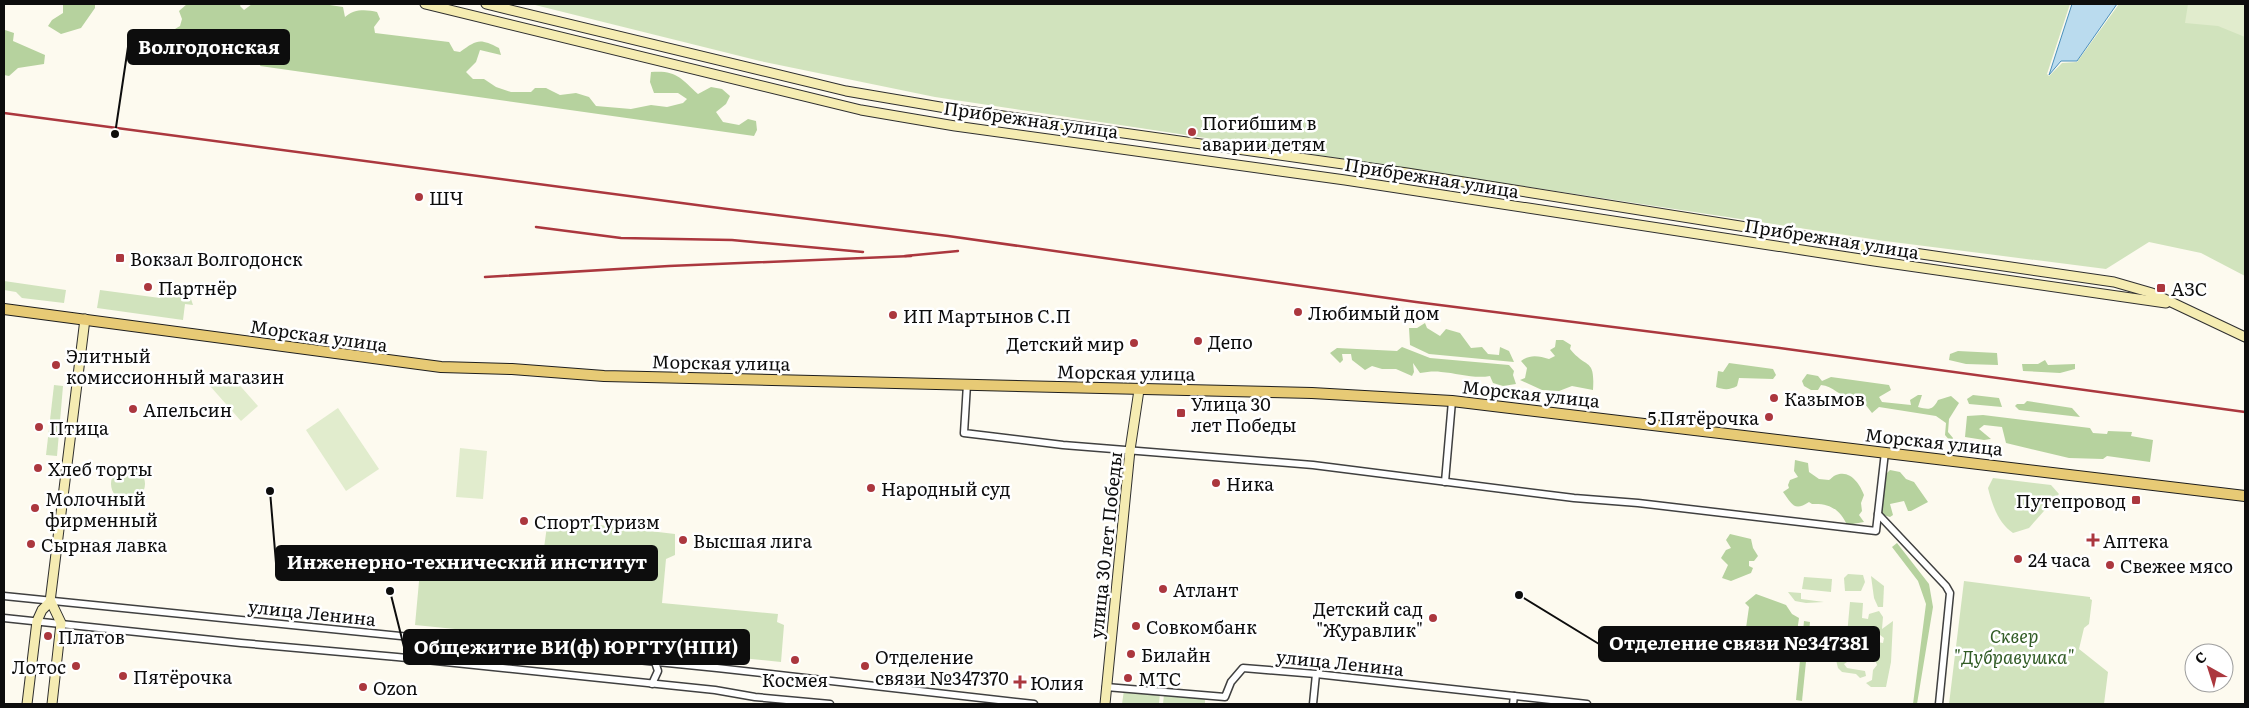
<svg xmlns="http://www.w3.org/2000/svg" width="2249" height="708" font-family="Literata,serif">
<style>
.green{fill:#d1e3bd;fill-rule:evenodd}
.forest{fill:#b6d29e}
.pitch{fill:#e1eccd}
.water{fill:#badbee;stroke:#4a90bc}
.lines{fill:none;stroke-linecap:round;stroke-linejoin:round}
.street-casing{stroke:#404040;stroke-width:9}
.secondary-casing{stroke:#2f2f2f;stroke-width:11}
.primary-casing{stroke:#1e1e1e;stroke-width:12}
.street{stroke:#fff;stroke-width:6}
.secondary{stroke:#f5ecb2;stroke-width:9}
.primary{stroke:#e7ca75;stroke-width:10}
.rail{stroke:#ab373e;stroke-width:2.5}
.poi-dot{fill:#ab373e;stroke:#fff;stroke-width:2}
.labels{text-anchor:middle;dominant-baseline:central;stroke-width:5;stroke-linejoin:round;paint-order:stroke}
.street-label{font-size:18px;fill:#0d0d0d;stroke:#fff}
.poi-label{font-size:18px;fill:#0d0d0d;stroke:#fff;text-anchor:start}
.park-label{font-size:18px;font-style:italic;fill:#325c26;stroke:#fff}
.leader{fill:none;stroke:#0d0d0d;stroke-width:2}
.callout-dot{fill:#0d0d0d;stroke:#fff;stroke-width:2}
.callout{fill:#0d0d0d;stroke:#0d0d0d;stroke-width:2}
.callout-label{font-size:19px;text-anchor:middle;font-weight:bold;fill:#fff}
</style>
<rect width="100%" height="100%" fill="#fdfaef"/>
<g class="green">
<path d="M531,4H2070L2047,74L2049,76L2062,63L2077,62L2119,4H2245V276L2201,253L2149,242L2106,269L1885,241L935,97L760,61Z"/>
<path d="M4,281L66,290L64,303L22,298L16,292L4,290Z"/>
<path d="M162,289L184,292L190,296L193,305L185,304L183,320L97,308L100,290L160,298Z"/>
<path d="M54,385L63,386L57,456L46,455Z"/>
<path d="M1872,433L1924,439L1929,442L1930,447L1924,448L1867,440L1866,437Z"/>
<circle cx="128" cy="484" r="17"/>
<path d="M1993,478L2051,485L2059,494L2029,528L2013,533C1998,523 1992,504 1988,488Z"/>
<path d="M548,519L675,534V555L666,559L662,603L778,614L777,622L784,625L781,662L415,625L422,549L446,551L445,569L533,577L536,555L544,548Z"/>
<path d="M1848,574L1863,575L1865,582L1861,591H1845L1844,578Z"/>
<path d="M1871,576L1884,586L1883,607H1878L1874,598Z"/>
<path d="M1804,577L1832,579L1831,592L1802,589Z"/>
<path d="M1964,581L2090,597V599L2092,600L2089,624L2084,628L2079,649L2108,672L2104,704H1949Z"/>
<path d="M1788,592L1801,593V599L1824,602L1806,603L1795,601Z"/>
<path d="M1850,602L1863,603L1862,618L1868,619L1869,614L1879,611L1883,617L1882,629L1893,621L1891,662L1886,687H1871L1866,683L1872,680L1873,670L1877,665L1876,662L1861,661L1864,653H1853L1848,655L1847,662L1844,664L1847,668L1865,671L1866,676L1860,678L1856,674L1842,672L1838,668L1836,660C1846,647 1846,652 1859,648L1846,646ZM1872,629L1884,638L1883,643L1871,641Z"/>
<path d="M1124,690L1160,693L1159,704H1122Z"/>
<path d="M1164,694L1205,698V704H1163Z"/>
</g>
<g class="forest">
<path d="M63,4H95V8L81,28L61,34L48,26L52,20L63,13Z"/>
<path d="M187,4H241L240,6L244,10L252,4H323L343,7L345,17C353,9 366,9 377,12L380,19L374,27L375,33L449,42L454,51L460,52C477,40 479,38 499,48L501,55L480,50L476,62L466,72L473,79H484L496,87L511,92H531L535,88H546L560,95L576,93L589,97L596,106L631,109L651,105L667,107L683,103L687,99L678,93H654L650,82L651,72C676,70 681,78 698,94L711,87L722,89L730,96L726,104L716,112L723,122L739,125L748,119L756,121L757,130L754,136L260,66L267,47L283,45L284,42C271,38 253,35 240,38C233,39 230,45 222,46L221,41L214,37L206,44L190,40L182,43L175,29L180,26L182,19L179,11Z"/>
<path d="M4,26L5,30L14,33L13,41L45,55L44,64L18,68L9,76L4,75Z"/>
<path d="M1425,323L1427,328L1440,336L1446,329L1460,333L1471,348L1482,347L1488,354L1499,355L1500,347L1509,351L1514,362L1429,354L1410,345L1409,328H1417Z"/>
<path d="M1556,340H1563L1571,345L1570,349C1587,370 1595,357 1593,390L1572,386L1559,391L1542,390L1520,380L1525,378L1527,368L1521,361C1530,354 1539,356 1549,359L1555,356L1550,350L1555,347Z"/>
<path d="M1402,347L1430,358L1509,365L1514,371L1513,375L1516,384L1503,386L1493,383L1490,376C1474,379 1457,373 1441,372C1434,371 1427,372 1420,373L1413,363L1414,372L1412,376L1396,369H1382L1372,366L1365,370L1352,360L1351,354H1342L1343,360L1340,363L1330,353L1337,348L1397,351Z"/>
<path d="M1958,351L1997,353L1998,365L1966,364L1949,360L1950,354Z"/>
<path d="M2045,360L2048,365L2075,364V369L2060,373L2023,371L2022,364H2038Z"/>
<path d="M1729,363L1773,369L1776,375L1773,379L1739,378L1737,386C1730,390 1724,390 1716,387L1718,371L1723,372Z"/>
<path d="M1807,374L1818,376L1822,381L1831,377L1889,385L1891,390L1879,397L1882,402L1911,405L1910,400L1918,395H1922L1918,407C1929,410 1933,410 1938,400L1951,396L1959,403L1949,419L1948,432L1953,438L1951,442L1945,435L1946,423L1936,416L1879,407L1872,413L1865,404L1859,408L1854,399C1840,397 1833,386 1821,385L1818,390H1811L1804,386L1802,381Z"/>
<path d="M1973,395L1999,398L2002,407L1969,404L1967,399Z"/>
<path d="M2027,401L2072,408L2080,417L2019,410L2015,406L2017,404H2024Z"/>
<path d="M1983,415L2090,428L2093,433L2107,434L2108,431L2132,432L2131,436L2153,440L2150,462L2107,456L2103,459L2069,458L2006,443L2002,427L1984,425L1979,429L1991,439L1984,440L1965,437L1967,416Z"/>
<path d="M1795,460L1808,463L1809,472L1819,479L1829,480C1831,479 1833,476 1836,475C1850,469 1860,484 1864,495L1861,503L1862,511L1859,515L1864,522L1847,525C1840,509 1829,503 1812,504L1809,502C1794,512 1792,504 1783,492L1789,488L1788,485L1790,480L1798,477L1794,471Z"/>
<path d="M1890,470L1900,472L1906,479L1914,482L1928,502L1911,511H1908L1904,501L1890,504L1893,515L1890,517L1880,514L1886,474Z"/>
<path d="M1730,534L1751,539L1753,548L1758,556L1754,561H1749V566L1753,568L1751,573L1731,581L1722,578L1728,565L1721,558L1726,550L1731,548L1726,540Z"/>
<path d="M1897,543L1929,584L1933,607L1917,704H1913L1926,604L1918,581L1892,547Z"/>
<path d="M1756,594L1786,605L1792,614L1799,618L1797,632L1776,627L1772,629L1770,635H1763L1759,631L1755,632V634L1743,633L1746,628L1749,607L1745,603Z"/>
<path d="M1804,621L1810,622L1802,701L1796,700Z"/>
</g>
<g class="pitch">
<path d="M2188,4H2245V37L2218,26L2185,23Z"/>
<path d="M227,371L258,406L241,421L210,386Z"/>
<path d="M338,408L379,469L346,491L306,430Z"/>
<path d="M460,448L487,451L483,499L456,497Z"/>
</g>
<path class="water" d="M2072,4H2117L2077,61H2061L2049,75Z"/>
<g class="lines">
<g class="street-casing">
<g id="street">
<path d="M967,384L964,433L1063,445L1313,465L1574,498L1638,503L1876,531L1885,452"/>
<path d="M1445,482L1452,401"/>
<path d="M1878,514L1946,586L1950,593L1939,704"/>
<path d="M4,596L717,668L1034,704"/>
<path d="M4,618L241,643L397,657L715,690L755,697L830,704"/>
<path d="M652,684L658,671L655,662"/>
<path d="M1106,687L1225,697L1231,682L1243,668L1316,674L1587,704"/>
<path d="M1313,704L1316,674"/>
<path d="M1513,704L1514,696"/>
</g>
</g>
<g class="secondary-casing">
<g id="secondary">
<path d="M425,4L861,110L955,126L1345,180L1874,261L2166,303"/>
<path d="M486,4L846,91L946,108L1407,173L1866,246L2114,282L2152,293L2245,337"/>
<path d="M51,602L61,623L52,704"/>
<path d="M27,704L37,621L42,610L50,602L85,319"/>
<path d="M1105,704L1130,450L1139,390"/>
</g>
</g>
<g class="primary-casing">
<path id="primary" d="M4,309L441,367L512,369L604,376L1312,393L1452,401L2245,496"/>
</g>
<use href="#street" class="street"/>
<use href="#secondary" class="secondary"/>
<use href="#primary" class="primary"/>
<g class="rail">
<path d="M4,113L727,209L948,236L1416,302L1787,349L2245,412"/>
<path d="M536,227L621,238L732,240L863,252"/>
<path d="M905,256L958,251"/>
<path d="M485,277L669,266L911,256"/>
</g>
</g>
<g class="poi-dot">
<circle cx="1192" cy="132" r="5"/>
<circle cx="419" cy="197" r="5"/>
<rect x="115" y="253" width="10" height="10" rx="2.5"/>
<circle cx="148" cy="287" r="5"/>
<rect x="2156" y="283" width="10" height="10" rx="2.5"/>
<circle cx="1298" cy="312" r="5"/>
<circle cx="893" cy="315" r="5"/>
<circle cx="1198" cy="341" r="5"/>
<circle cx="1134" cy="343" r="5"/>
<circle cx="56" cy="365" r="5"/>
<circle cx="1774" cy="398" r="5"/>
<circle cx="133" cy="409" r="5"/>
<rect x="1176" y="408" width="10" height="10" rx="2.5"/>
<circle cx="1769" cy="417" r="5"/>
<circle cx="39" cy="427" r="5"/>
<circle cx="38" cy="468" r="5"/>
<circle cx="1216" cy="483" r="5"/>
<circle cx="871" cy="488" r="5"/>
<rect x="2131" y="495" width="10" height="10" rx="2.5"/>
<circle cx="35" cy="508" r="5"/>
<circle cx="524" cy="521" r="5"/>
<circle cx="683" cy="540" r="5"/>
<path d="M2090.5 532.5h5v5h5v5h-5v5h-5v-5h-5v-5h5z"/>
<circle cx="31" cy="544" r="5"/>
<circle cx="2018" cy="559" r="5"/>
<circle cx="2110" cy="565" r="5"/>
<circle cx="1163" cy="589" r="5"/>
<circle cx="1433" cy="618" r="5"/>
<circle cx="1136" cy="626" r="5"/>
<circle cx="48" cy="636" r="5"/>
<circle cx="1131" cy="654" r="5"/>
<circle cx="795" cy="660" r="5"/>
<circle cx="76" cy="666" r="5"/>
<circle cx="865" cy="666" r="5"/>
<circle cx="123" cy="676" r="5"/>
<circle cx="1128" cy="678" r="5"/>
<path d="M1017.5 674.5h5v5h5v5h-5v5h-5v-5h-5v-5h5z"/>
<circle cx="363" cy="687" r="5"/>
</g>
<g class="labels">
<g class="street-label">
<text transform="translate(1031 119) rotate(8)">Прибрежная улица</text>
<text transform="translate(1432 177) rotate(9)">Прибрежная улица</text>
<text transform="translate(1832 238) rotate(9)">Прибрежная улица</text>
<text transform="translate(319 335) rotate(8)">Морская улица</text>
<text transform="translate(721 362) rotate(1)">Морская улица</text>
<text transform="translate(1126 372) rotate(1)">Морская улица</text>
<text transform="translate(1531 393) rotate(6)">Морская улица</text>
<text transform="translate(1934 441) rotate(6)">Морская улица</text>
<text transform="translate(1105 545) rotate(-84)">улица 30 лет Победы</text>
<text transform="translate(312 612) rotate(6)">улица Ленина</text>
<text transform="translate(1340 662) rotate(6)">улица Ленина</text>
</g>
<g class="poi-label">
<text x="1202" y="122">Погибшим в<tspan x="1202" dy="21">аварии детям</tspan></text>
<text x="429" y="197">ШЧ</text>
<text x="130" y="258">Вокзал Волгодонск</text>
<text x="158" y="287">Партнёр</text>
<text x="2171" y="288">АЗС</text>
<text x="1308" y="312">Любимый дом</text>
<text x="903" y="315">ИП Мартынов С.П</text>
<text x="1208" y="341">Депо</text>
<text x="1124" y="343" text-anchor="end">Детский мир</text>
<text x="66" y="355">Элитный<tspan x="66" dy="21">комиссионный магазин</tspan></text>
<text x="1784" y="398">Казымов</text>
<text x="1191" y="403">Улица 30<tspan x="1191" dy="21">лет Победы</tspan></text>
<text x="143" y="409">Апельсин</text>
<text x="1759" y="417" text-anchor="end">5 Пятёрочка</text>
<text x="49" y="427">Птица</text>
<text x="48" y="468">Хлеб торты</text>
<text x="1226" y="483">Ника</text>
<text x="881" y="488">Народный суд</text>
<text x="45" y="498">Молочный<tspan x="45" dy="21">фирменный</tspan></text>
<text x="2126" y="500" text-anchor="end">Путепровод</text>
<text x="534" y="521">СпортТуризм</text>
<text x="693" y="540">Высшая лига</text>
<text x="2103" y="540">Аптека</text>
<text x="41" y="544">Сырная лавка</text>
<text x="2028" y="559">24 часа</text>
<text x="2120" y="565">Свежее мясо</text>
<text x="1173" y="589">Атлант</text>
<text x="1423" y="608" text-anchor="end">Детский сад<tspan x="1423" dy="21">"Журавлик"</tspan></text>
<text x="1146" y="626">Совкомбанк</text>
<text x="58" y="636">Платов</text>
<text x="1141" y="654">Билайн</text>
<text x="875" y="656">Отделение<tspan x="875" dy="21">связи №347370</tspan></text>
<text x="66" y="666" text-anchor="end">Лотос</text>
<text x="133" y="676">Пятёрочка</text>
<text x="1138" y="678">МТС</text>
<text x="795" y="679" text-anchor="middle">Космея</text>
<text x="1030" y="682">Юлия</text>
<text x="373" y="687">Ozon</text>
</g>
<g class="park-label">
<text x="2014" y="635">Сквер<tspan x="2014" dy="21">"Дубравушка"</tspan></text>
</g>
</g>
<path class="leader" d="M115 134L128 47M270 491L276 563M1519 595L1599 644M390 591L404 647"/>
<g class="callout-dot">
<circle cx="115" cy="134" r="5"/>
<circle cx="270" cy="491" r="5"/>
<circle cx="1519" cy="595" r="5"/>
<circle cx="390" cy="591" r="5"/>
</g>
<g class="callout">
<rect x="128" y="30" width="161" height="34" rx="5"/>
<rect x="276" y="546" width="381" height="34" rx="5"/>
<rect x="1599" y="627" width="280" height="34" rx="5"/>
<rect x="404" y="630" width="345" height="34" rx="5"/>
</g>
<g class="callout-label">
<text x="209" y="54">Волгодонская</text>
<text x="467" y="569">Инженерно-технический институт</text>
<text x="1739" y="650">Отделение связи №347381</text>
<text x="576" y="654">Общежитие ВИ(ф) ЮРГТУ(НПИ)</text>
</g>
<rect width="2249" height="708" fill="none" stroke="#0d0d0d" stroke-width="10"/>
<g transform="translate(2209 668) rotate(321)"><circle r="24" fill="#ffffff" stroke="#9e9e9e"/>
<path d="M0-4L9 19L0 12L-9 19Z" fill="#ab373e"/>
<text y="-8" font-size="14" font-weight="bold" text-anchor="middle" fill="#0d0d0d">С</text>
</g>
</svg>
